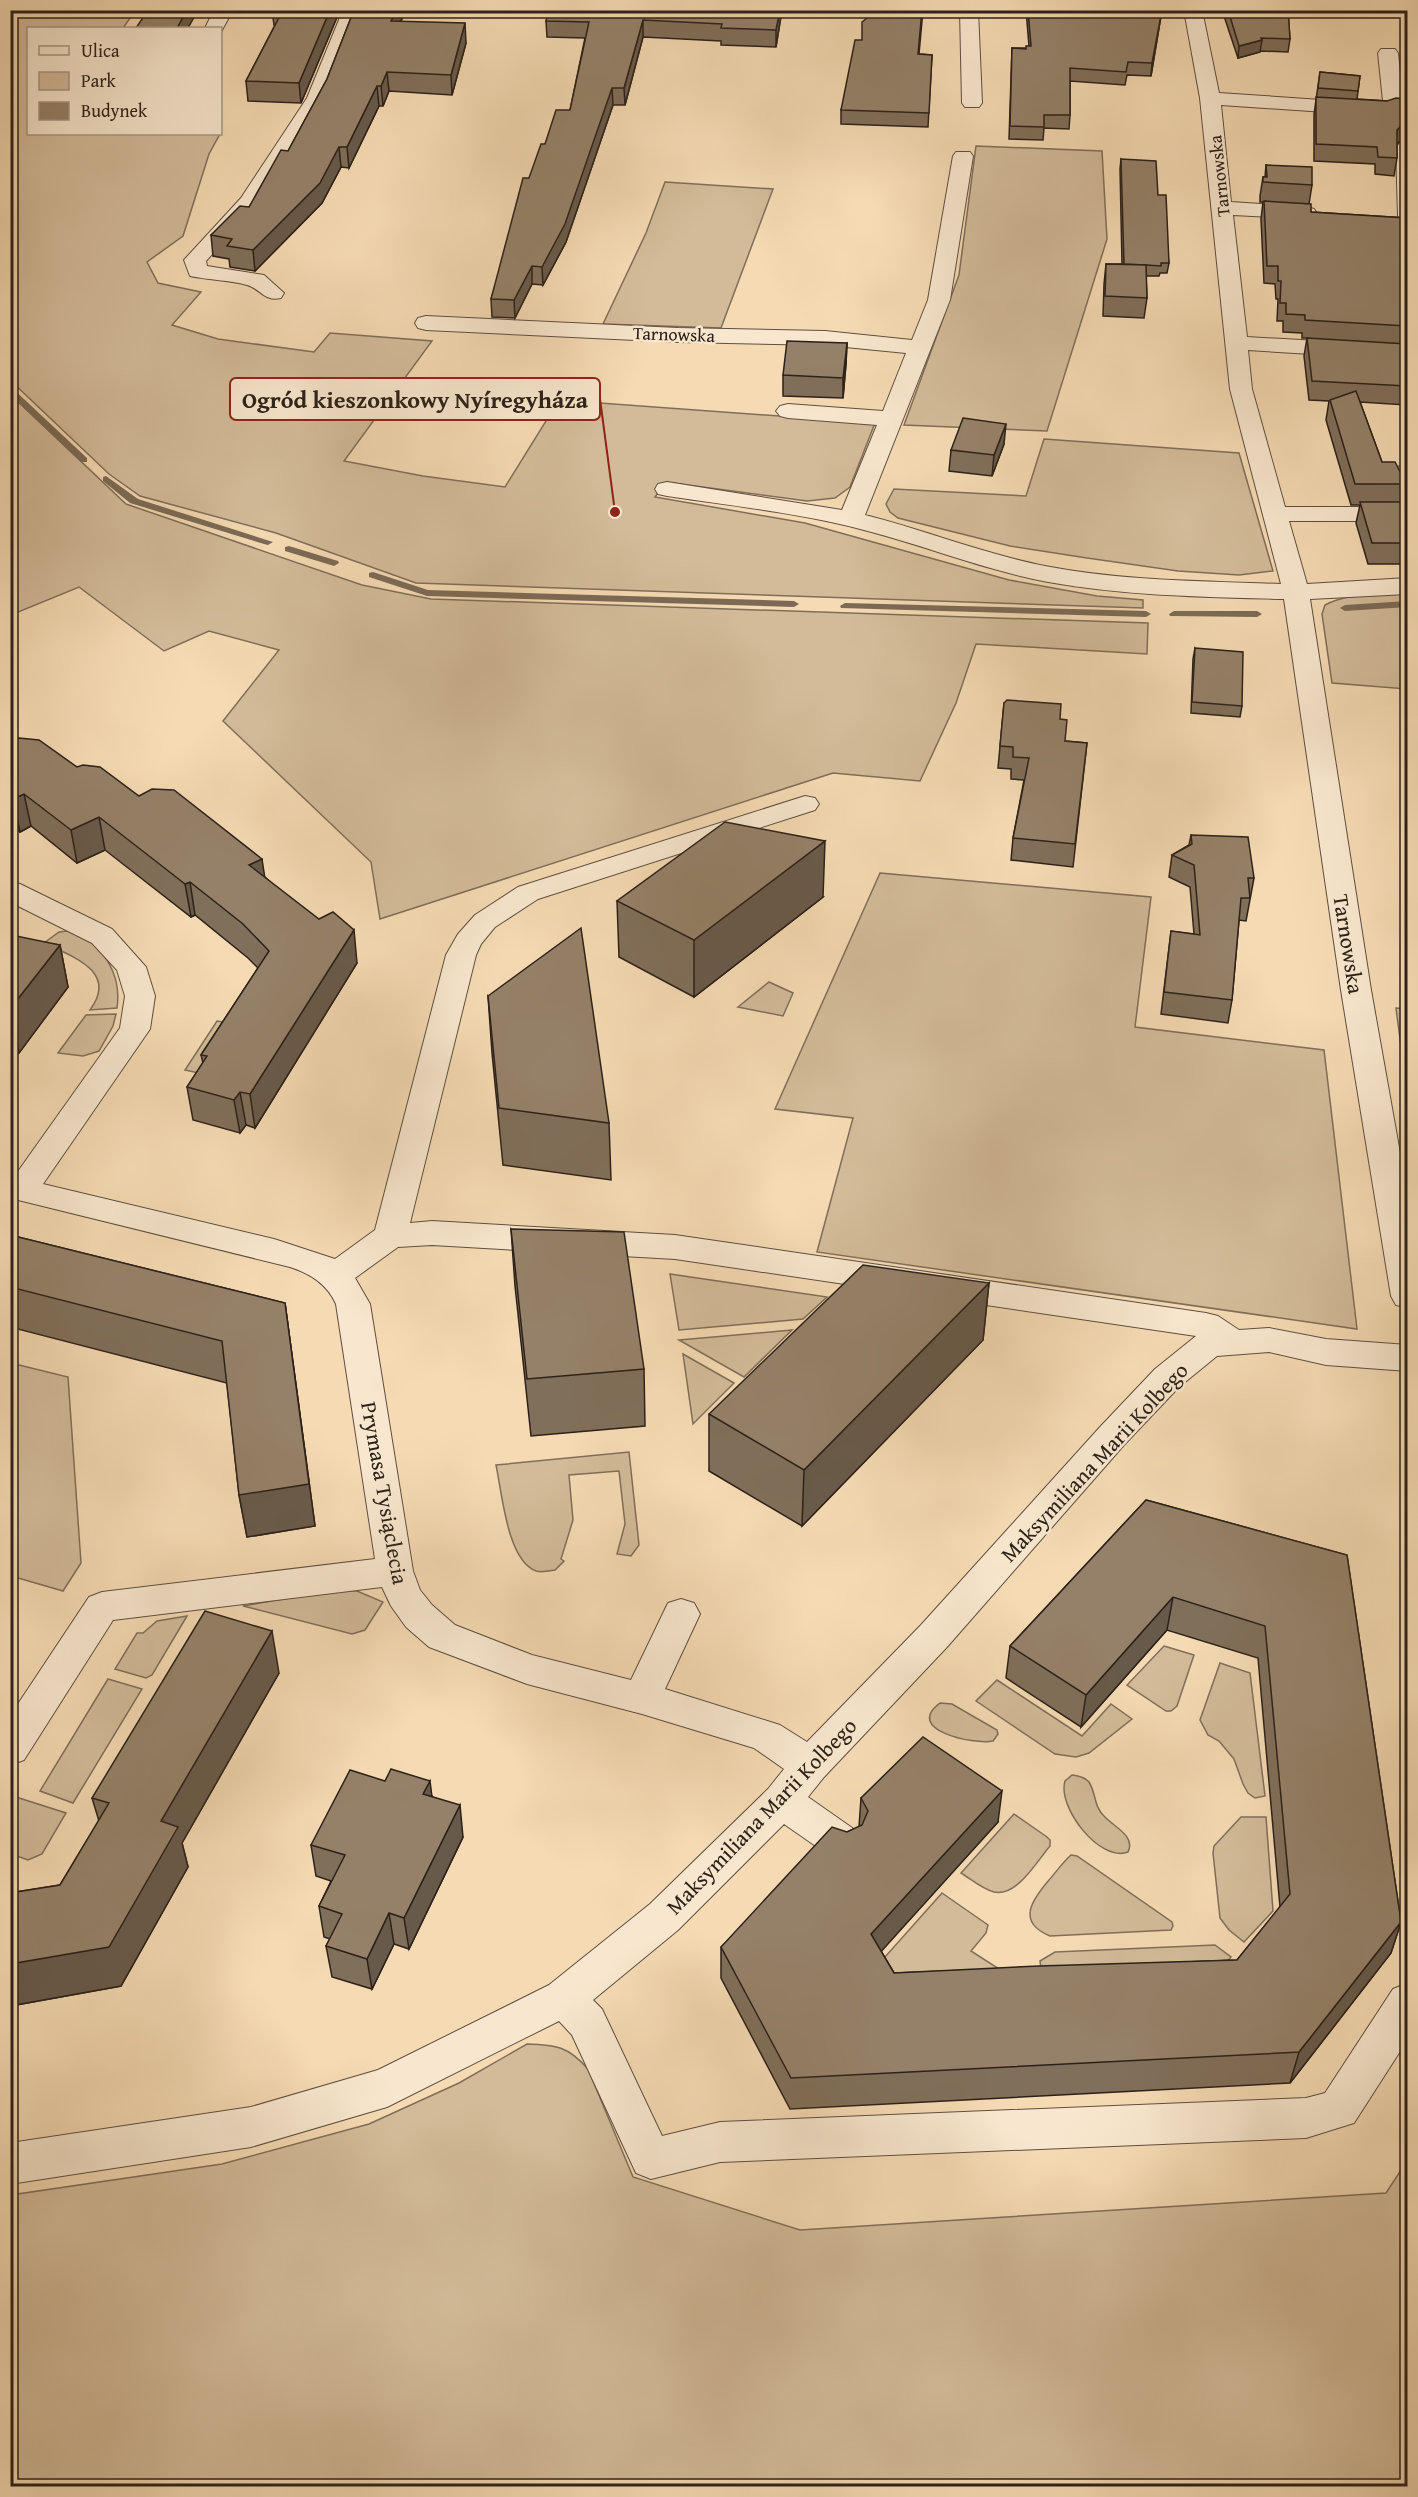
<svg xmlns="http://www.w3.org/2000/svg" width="1418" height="2497" font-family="'Gentium Book Plus',serif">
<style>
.green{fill:#d3bb99;stroke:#806e59;stroke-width:1.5}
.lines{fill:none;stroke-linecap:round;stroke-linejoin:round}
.stream{fill:#7c6a56;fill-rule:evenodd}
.minor-casing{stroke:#5e4f40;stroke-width:2}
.minor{fill:#f8e7ce;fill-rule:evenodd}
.wall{fill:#806f5a;stroke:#2c2119;stroke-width:1.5}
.shaded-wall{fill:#685a4a;stroke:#2c2119;stroke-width:1.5}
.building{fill:#958169;stroke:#2c2119;stroke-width:1.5}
.labels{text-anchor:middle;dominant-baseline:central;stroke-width:5;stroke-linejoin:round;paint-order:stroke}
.far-street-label{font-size:18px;fill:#2c2119;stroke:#f8e7ce}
.street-label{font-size:22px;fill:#2c2119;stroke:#f8e7ce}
.leader{fill:none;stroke:#8f2418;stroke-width:2}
.callout-dot{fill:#8f2418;stroke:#f8e7ce;stroke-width:2}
.callout{fill:#f8e7ce;stroke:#8f2418;stroke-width:2}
.callout-label{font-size:24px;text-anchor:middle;font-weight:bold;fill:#2c2119}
</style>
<rect width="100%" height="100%" fill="#f5dab3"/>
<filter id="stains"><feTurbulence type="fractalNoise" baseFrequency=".00333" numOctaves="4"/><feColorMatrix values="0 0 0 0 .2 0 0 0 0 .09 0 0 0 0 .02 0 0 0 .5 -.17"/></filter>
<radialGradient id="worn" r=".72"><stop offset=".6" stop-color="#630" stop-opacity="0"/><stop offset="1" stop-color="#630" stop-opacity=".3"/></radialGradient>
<g class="green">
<path d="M10,11H135L123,28H28V134H220L209,154L183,236L147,262L158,283L201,292L172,325L218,339L314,352L330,333L432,341L344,461L423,476L505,487L559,400L875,423L850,487L835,498L807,501L666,482L655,497L805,523L1009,580L1097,596L1143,600V608L416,583L276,533L140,496L109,474L11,381Z"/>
<path d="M976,146L1102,151L1107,239L1047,431L904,425L959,275Z"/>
<path d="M665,182L773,189L721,328L603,324L646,233Z"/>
<path d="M11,395L126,504L362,585L431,599L1148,623L1147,654L976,644L956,703L920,781L833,773L380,919L371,862L223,721L279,650L209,631L164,651L79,587L11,615Z"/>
<path d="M1044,439L1239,453L1273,571L1239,575L1178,571L1087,558L1010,546L898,518L890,512L886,504L894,489L1026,496Z"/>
<path d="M1407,592V689L1332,683L1322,614L1325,605C1348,592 1381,595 1407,592Z"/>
<path d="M880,873L1151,897L1135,1027L1324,1050L1357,1329L817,1252L853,1118L775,1109Z"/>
<path d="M67,931C102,939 122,975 117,1008L90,1010C119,971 71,956 44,943L59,932Z"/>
<path d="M769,982L793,993L783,1016L738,1007Z"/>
<path d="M1396,1008L1407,1009V1093Z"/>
<path d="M116,1014L113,1026L99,1051L83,1056L58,1053L86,1015Z"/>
<path d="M217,1021L245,1026L203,1074L185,1070Z"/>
<path d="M670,1274L827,1297L803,1319L679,1330Z"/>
<path d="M792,1330L744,1377L679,1340Z"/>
<path d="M683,1354L734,1383L693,1424Z"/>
<path d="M11,1363L68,1377L81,1563L63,1591L11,1576Z"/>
<path d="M629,1452L639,1545L631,1556L617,1554L625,1524L619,1471L569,1475L573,1520L561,1559L564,1561L555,1570C549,1571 542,1573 536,1571C507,1560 502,1493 496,1465Z"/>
<path d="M336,1590L357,1591L383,1602L365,1630L352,1634L243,1606Z"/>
<path d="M187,1616L152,1675L146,1678L115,1669L137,1633H143L157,1621Z"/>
<path d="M1164,1646L1194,1655L1177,1706L1171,1711H1166L1127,1685Z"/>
<path d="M1220,1663L1250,1673L1265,1796L1255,1798L1248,1793L1243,1784L1234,1759L1219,1741L1208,1735L1200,1720Z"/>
<path d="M108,1679L142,1689L73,1803L40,1791Z"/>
<path d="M997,1680L1082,1736L1111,1704L1132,1719L1089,1753L1076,1757L1055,1754L976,1701Z"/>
<path d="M940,1703L952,1704L997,1730L998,1734L993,1741C974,1745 903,1730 940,1703Z"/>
<path d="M1072,1775C1078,1776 1085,1777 1089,1782C1096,1793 1094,1807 1104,1816C1114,1827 1136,1836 1128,1852C1100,1863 1057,1807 1065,1781Z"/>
<path d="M16,1797L66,1813L42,1854L28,1860L11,1854V1806Z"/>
<path d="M1014,1814L1047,1837L1050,1840V1846C1037,1861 1017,1897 994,1892C982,1889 971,1879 961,1873Z"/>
<path d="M1241,1817H1266L1273,1911L1244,1942L1229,1930L1220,1918L1213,1853L1214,1846Z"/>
<path d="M1071,1855L1077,1856L1172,1922L1173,1926L1171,1930L1050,1936C1016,1922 1032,1900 1049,1880C1056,1872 1063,1862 1071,1855Z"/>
<path d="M942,1893L988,1925L986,1933L971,1951L1021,1983L896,2000L876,1967Z"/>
<path d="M1215,1945L1231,1957L1210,1983L1044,1993L1040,1961L1055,1952Z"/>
<path d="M527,2044C556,2045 568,2046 588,2069L633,2177L800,2230L1386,2193L1407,2161V2486H11V2195L222,2164L369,2124L459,2083Z"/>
</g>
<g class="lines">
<g class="stream">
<path d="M10,386L87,458V462H81L10,395Z"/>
<path d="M106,476L138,499L273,542L268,545L264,544L130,503L103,481V477Z"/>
<path d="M289,546L338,561L339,563L334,566L285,551V547Z"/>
<path d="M373,572L428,590L794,601L799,604L794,607L427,596L369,577V573Z"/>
<path d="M1408,601V607L1345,611L1340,608L1345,605Z"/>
<path d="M845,603L1146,611L1151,614L1146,617L841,608L840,606Z"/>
<path d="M1174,611H1257L1262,614L1257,617L1170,616L1169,614Z"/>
</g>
<g class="minor-casing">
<g id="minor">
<path d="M214,10H233L221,32L220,28H205Z"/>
<path d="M343,10H361L327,98L256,206L206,261L207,266L264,275L284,293L281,298C264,302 261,289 247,285C229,280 209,280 190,276L184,260L241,198L307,98Z"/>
<path d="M960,10H978L982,103L979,107H965L962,103Z"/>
<path d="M1184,10H1202L1219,93L1380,104L1383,101L1378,53L1381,49H1395L1398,53L1403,103L1391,114L1384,116L1221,105L1231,202L1307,207L1314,209L1317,213L1314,217L1307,219L1233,215L1247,337L1408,346V360L1248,350L1252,389L1285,507H1408V521H1289L1307,584L1408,578V594L1310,599L1371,990L1408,1198V1308L1396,1305L1391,1296L1341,990L1284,599C1206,597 1126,596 1048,582C985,570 926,546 864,530C800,513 733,506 667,496L658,494L655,489L658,484L667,482L842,510L877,425L788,418L780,416L776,411L780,406L788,404L883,411L906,353L825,345L678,342L426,330L418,328L415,323L418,318L426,316L678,328L825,331L912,340L928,300L953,156L956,152H970L973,156L950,300L865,515C925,530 984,554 1045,566C1122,581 1203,581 1281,584L1230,389L1200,98Z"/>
<path d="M1406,142H1408V222L1401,220L1398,216L1396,148L1399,144Z"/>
<path d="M1401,466H1408V498L1399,496L1389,473L1393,468Z"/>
<path d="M805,796L815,798L819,804L815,810L538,899L495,927L481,944L476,955L410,1223L432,1221L675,1235L1206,1313L1218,1316L1239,1330L1269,1328L1326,1339L1408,1345V1371L1326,1365L1269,1352L1217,1356L1179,1387L1124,1445L947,1647L824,1777L808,1797L858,1832L864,1844L858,1856L844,1861L830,1856L784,1824L678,1930L593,2000L602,2009L662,2136L720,2122L1306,2098L1325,2093L1393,1989L1408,1983V2039L1354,2123L1306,2138L720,2162L651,2179L636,2173L572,2035L559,2021L387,2107L251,2147L10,2184V2143L251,2107L378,2070L549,1985L650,1904L768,1789L784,1769L754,1748L642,1714L527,1684L429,1647L406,1627L391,1606L382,1587L113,1620L24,1760L10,1765V1716L89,1597L102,1592L375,1559L336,1304C327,1284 311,1274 290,1267L10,1198V1176L14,1177L120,1028L125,996L117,970L92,943L10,902V881L20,884L112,929L146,967L155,996L150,1029L43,1184L274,1239L335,1259L375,1230L446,955L458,934L475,915L518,887ZM432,1245L675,1259L1196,1336L1155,1369L1100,1427L921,1625L807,1742L780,1725L665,1689L700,1614L694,1603L681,1599L668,1603L631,1680L532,1655L455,1625L432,1605L420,1590L413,1571L370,1304L355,1278L398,1247Z"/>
</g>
</g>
<use href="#minor" class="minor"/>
</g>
<g class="wall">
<path d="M272,10H340L301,103L248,101L246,81L275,25H274Z"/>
<path d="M354,10H405L401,22L466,43L452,95L389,91L383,106H379L349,168L341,167L322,203L255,271L230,267L229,259L213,256L211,235L249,207L288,151L327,79Z"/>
<path d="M549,10H782L776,47L721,45V41L643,37L625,105H613L566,242L543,285L532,284L515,318L492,317L491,299L529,178L545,144L570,110L585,38L547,37L546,21Z"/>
<path d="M877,10H923L919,54L932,55L928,127L841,124V110L862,40Z"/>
<path d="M1026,10H1162L1151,76L1127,75L1125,85L1070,81V115L1069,129L1044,128L1043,140L1009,139L1012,48H1026L1029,46Z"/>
<path d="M1222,10H1288L1290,39L1288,52L1260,51V52L1238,58Z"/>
<path d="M1320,72L1360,76L1357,99L1387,101L1399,142L1397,143V158L1394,176L1375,174V164L1314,161V114Z"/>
<path d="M1121,159L1158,195L1169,263L1167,273H1160L1159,276H1146L1147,298L1144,318L1103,316L1104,284L1106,264H1122L1120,169Z"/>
<path d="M1266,165L1312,185L1309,204L1311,212L1407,218V405L1360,402L1382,462L1403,477L1407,478V548L1404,564H1368L1356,523L1360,505H1351L1326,420L1329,401L1309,400L1304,356L1307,338H1302V333L1283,332V321H1277L1278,299H1276L1275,284L1264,283L1261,219L1263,202H1260V196L1263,177H1265Z"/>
<path d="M847,343L846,364L843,398L783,396V375Z"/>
<path d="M1004,444L992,476L949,471L951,450Z"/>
<path d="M1195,648L1242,706L1240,717L1191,713L1193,659Z"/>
<path d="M1004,703L1060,719L1065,741L1087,743L1073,867L1011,860L1013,838L1024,780L1011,779V769L998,768Z"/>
<path d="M10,742L77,767L139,796L265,877L357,963L255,1128L246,1125L240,1133L193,1120L187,1087L203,1063L201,1055L258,968L248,958L195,915L191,917L105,850L77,863L31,826L20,832L11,824Z"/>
<path d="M1191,835L1254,878L1246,921L1239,920L1232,1000L1228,1023L1161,1014L1171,931L1194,934L1190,887L1169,877L1172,855L1189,845Z"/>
<path d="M823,897L694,997L619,957L617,901Z"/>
<path d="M10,940L60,945L68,987L19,1053L10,1051Z"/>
<path d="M488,996L609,1123L611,1180L503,1165L492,1053Z"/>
<path d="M511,1229L644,1369L645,1426L531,1436L515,1286Z"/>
<path d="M10,1235L285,1303L315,1526L247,1537L239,1495L227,1383L10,1327Z"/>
<path d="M989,1283L983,1340L802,1526L709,1471V1414Z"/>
<path d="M1146,1500L1347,1555L1401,1922L1391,1953L1290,2083L790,2109L721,1978V1947L847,1832L859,1827L861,1798L998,1822L881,1951L894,1973L1237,1960L1280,1907L1258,1658L1167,1630L1081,1727L1006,1678L1010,1646Z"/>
<path d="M279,1673L182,1843L188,1867L121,1986L10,2006V1893L60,1885L99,1821L92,1798Z"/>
<path d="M432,1796L463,1837L409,1949L394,1944L372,1989L332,1977L326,1946L330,1939L324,1937L319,1906L331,1881L316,1876L311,1845Z"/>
</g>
<g class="shaded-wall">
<path d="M187,10H198L188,28H177Z"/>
<path d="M330,10H340L301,103L299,83Z"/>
<path d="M396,10H405L393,41L391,21Z"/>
<path d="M780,10H782L776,47V30Z"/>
<path d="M1162,10L1151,76L1152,63Z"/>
<path d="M643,20V37L625,105L624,88Z"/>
<path d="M465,23L466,43L452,95L451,75Z"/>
<path d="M1262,40L1260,52L1238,58L1239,46Z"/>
<path d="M387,72L389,91L383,106L381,86Z"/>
<path d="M377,86L379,106L349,168L347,147Z"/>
<path d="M612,88L613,105L566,242L543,285L542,267Z"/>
<path d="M1407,124V141L1399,142L1394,147L1397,130L1402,125Z"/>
<path d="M339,147L341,167L322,203L255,271L253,250Z"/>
<path d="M532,266V284L515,318L514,300Z"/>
<path d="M847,343L846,364L843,398V378Z"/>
<path d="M1006,424L1004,444L992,476L994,455Z"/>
<path d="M24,794L31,826L20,832L13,799Z"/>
<path d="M99,817L105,850L77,863L71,830Z"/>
<path d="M825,841L823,897L694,997V940Z"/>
<path d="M262,859L267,892L249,865Z"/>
<path d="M190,882L195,915L191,917L185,884Z"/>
<path d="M354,930L357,963L255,1128L250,1094Z"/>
<path d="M60,945L68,987L19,1053L10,1014V1009Z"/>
<path d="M240,1092L246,1125L240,1133L234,1100Z"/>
<path d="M989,1283L983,1340L802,1526L804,1470Z"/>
<path d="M285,1303L315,1526L247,1537L239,1495Z"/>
<path d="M1173,1597L1167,1630L1081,1727L1086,1695Z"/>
<path d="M272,1631L279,1673L182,1843L188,1867L121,1986L10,2006V1964L161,1821Z"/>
<path d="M430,1781L434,1813L423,1794Z"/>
<path d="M1002,1791L998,1822L869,1965L871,1934Z"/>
<path d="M460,1805L463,1837L409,1949L404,1918Z"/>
<path d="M389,1913L394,1944L372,1989L367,1959Z"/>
<path d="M1401,1922L1391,1953L1290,2083L1299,2052Z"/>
</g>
<g class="building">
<path d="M148,10H187L177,28H136Z"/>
<path d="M283,10H330L299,83L246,81Z"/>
<path d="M354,10H396L391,21L465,23L451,75L387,72L381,86H377L347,147H339L320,183L253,250L227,246L232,239L211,235L240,206L249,207L281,150L288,151L327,79Z"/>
<path d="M549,10H780L776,30L721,28L722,24L643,20L624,88H612L565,224L542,267L532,266L514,300L491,299L523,178H529L541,144H545L556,110H570L589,22L546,21Z"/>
<path d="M877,10H922L918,54L932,55L929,113L841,110L855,40H862V22Z"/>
<path d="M1028,10H1162L1152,63L1128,62L1126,72L1070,68V115H1044V127L1010,126L1012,48L1026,49V46H1031Z"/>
<path d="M1228,10H1288L1290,39L1261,38L1262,40L1239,46Z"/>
<path d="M1320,72L1360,76L1358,91L1318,88Z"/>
<path d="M1316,97L1387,101L1396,98L1407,99V124L1402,125L1397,130V158L1378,157L1377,147L1316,144Z"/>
<path d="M1121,159L1156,161L1158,195H1166L1169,263H1161V266L1146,265L1124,264Z"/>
<path d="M1266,165L1312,167V185L1263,182V177H1267Z"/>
<path d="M1264,201L1311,204V212L1407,218V326L1305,320V315L1286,314V303H1280L1281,281H1278V266H1267Z"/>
<path d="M1106,264L1146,265L1147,298L1105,296Z"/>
<path d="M1307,338L1407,344V386L1312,381Z"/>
<path d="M787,341L847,343L843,378L783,375Z"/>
<path d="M1356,391L1382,462H1395L1403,477L1407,478V484H1355L1330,400Z"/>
<path d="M963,418L1006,424L994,455L951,450Z"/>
<path d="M1360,502H1407V522H1402L1407,540V543H1372Z"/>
<path d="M1195,648L1243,652L1242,706L1192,702Z"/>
<path d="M1007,700L1061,704L1060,719L1067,720L1065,741L1087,743L1075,844L1013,838L1029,758L1013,757V747L1000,746L1004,703Z"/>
<path d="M19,738L39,740L77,767L83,765L100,767L139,796L152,789L174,790L262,859L249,865L319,919L333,912L354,930L250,1094L240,1092L234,1100L187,1087L207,1056L201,1055L269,951L243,924L190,882L185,884L99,817L71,830L24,794L13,799L10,796V742Z"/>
<path d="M725,822L825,841L694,940L617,901Z"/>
<path d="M1191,835L1248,837L1254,878H1248L1250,898H1241L1232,1000L1164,992L1171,931L1200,935L1194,865L1172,855L1192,844Z"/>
<path d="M581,928L609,1123L499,1108L488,996Z"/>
<path d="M16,936L60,945L10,1009V940H13Z"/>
<path d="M511,1229L624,1232L644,1369L527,1379Z"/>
<path d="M10,1235L285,1303L309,1484L239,1495L222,1341L10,1287Z"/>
<path d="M863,1265L989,1283L804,1470L709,1414Z"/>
<path d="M1146,1500L1347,1555L1401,1922L1299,2052L791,2078L721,1947L832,1827L847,1832L862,1825L868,1811L861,1798L923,1737L1002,1791L871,1934L894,1973L1039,1966L1237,1960L1290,1894L1265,1626L1173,1597L1086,1695L1010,1646Z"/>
<path d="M205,1611L272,1631L161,1821L178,1827L109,1947L10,1964V1893L60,1885L109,1803L92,1798Z"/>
<path d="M391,1769L430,1781L423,1794L460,1805L404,1918L389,1913L367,1959L326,1946L342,1914L319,1906L345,1855L311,1845L350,1770L385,1781Z"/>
</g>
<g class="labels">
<g class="far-street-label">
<text transform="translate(1219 176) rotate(-96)">Tarnowska</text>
<text transform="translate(674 334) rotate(2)">Tarnowska</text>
</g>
<g class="street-label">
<text transform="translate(1349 944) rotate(81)">Tarnowska</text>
<text transform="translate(1094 1462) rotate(-47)">Maksymiliana Marii Kolbego</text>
<text transform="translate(385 1493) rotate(80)">Prymasa Tysiąclecia</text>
<text transform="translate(761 1816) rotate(-46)">Maksymiliana Marii Kolbego</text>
</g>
</g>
<path class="leader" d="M615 512L600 399"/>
<circle class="callout-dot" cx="615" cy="512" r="6"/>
<rect class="callout" x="230" y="378" width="370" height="42" rx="6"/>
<g class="callout-label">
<text x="415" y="408">Ogród kieszonkowy Nyíregyháza</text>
</g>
<rect width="1418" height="2497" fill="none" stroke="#f5dab3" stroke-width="36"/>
<rect x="12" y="12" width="1394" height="2473" fill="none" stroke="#2c2119" stroke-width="3"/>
<rect x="18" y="18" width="1382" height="2461" fill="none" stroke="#2c2119" stroke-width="1.5"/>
<rect x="27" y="27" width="195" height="108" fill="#f8e7ce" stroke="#a69886" stroke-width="1.5"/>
<rect x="39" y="46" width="30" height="9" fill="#f8e7ce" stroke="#a69886" stroke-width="1.5"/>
<text x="81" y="57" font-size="18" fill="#2c2119">Ulica</text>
<rect x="39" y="72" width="30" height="18" fill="#d3bb99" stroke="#a69886" stroke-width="1.5"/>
<text x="81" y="87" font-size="18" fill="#2c2119">Park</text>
<rect x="39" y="102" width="30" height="18" fill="#958169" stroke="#a69886" stroke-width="1.5"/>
<text x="81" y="117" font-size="18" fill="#2c2119">Budynek</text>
<rect width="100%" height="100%" filter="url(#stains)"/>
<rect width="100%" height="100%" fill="url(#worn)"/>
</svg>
